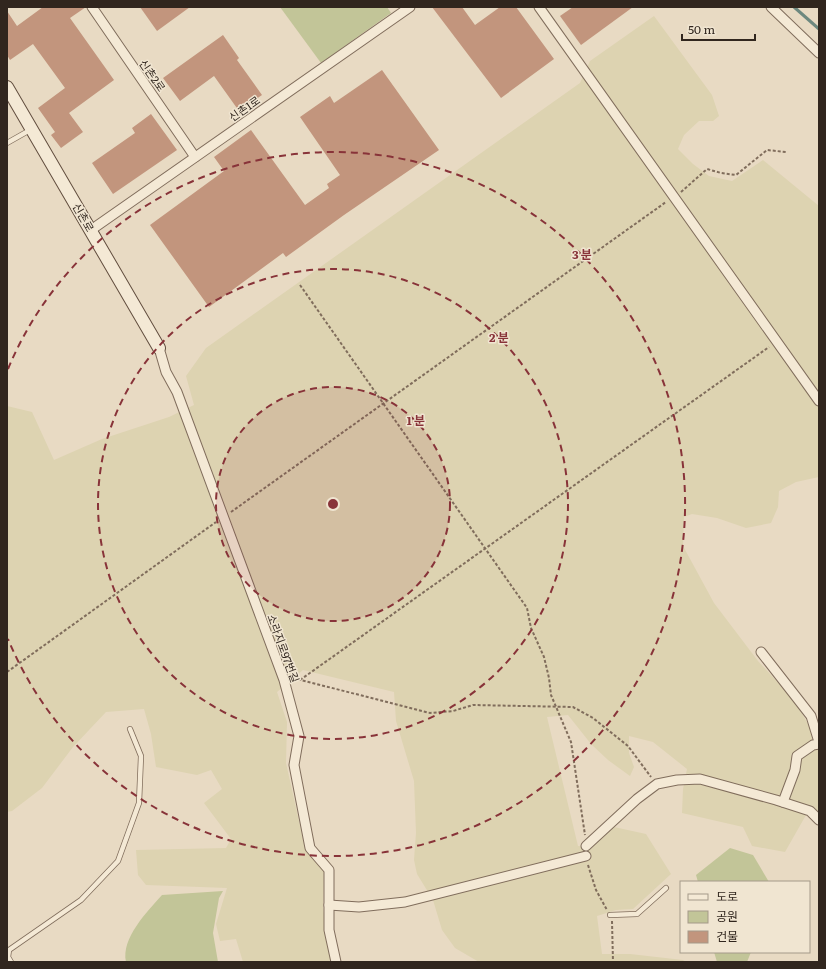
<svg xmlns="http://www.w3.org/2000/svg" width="826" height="969" font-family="Literata,'Noto Sans KR',serif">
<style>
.farmland{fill:#ddd3b1}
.green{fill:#c2c598}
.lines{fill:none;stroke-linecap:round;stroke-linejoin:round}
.stream{stroke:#6d887f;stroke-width:3}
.building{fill:#c2957d}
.lane-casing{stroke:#806d5c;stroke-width:6}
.street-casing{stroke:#806d5c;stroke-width:11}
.secondary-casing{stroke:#624e3f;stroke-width:14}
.path{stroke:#806d5c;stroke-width:2;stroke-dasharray:3 2;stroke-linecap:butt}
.lane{stroke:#f4e9d5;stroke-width:4.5}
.street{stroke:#f4e9d5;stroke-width:9}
.secondary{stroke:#f4e9d5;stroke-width:12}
.ring{fill:none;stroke:#883339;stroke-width:2;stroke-dasharray:7 5}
.labels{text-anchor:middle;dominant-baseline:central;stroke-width:3;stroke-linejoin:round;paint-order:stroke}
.street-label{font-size:11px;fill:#31261e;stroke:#f0e5d1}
.centre{fill:#883339;stroke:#f0e5d1;stroke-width:2}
.ring-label{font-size:12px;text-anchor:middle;font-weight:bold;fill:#883339;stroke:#f0e5d1;stroke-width:3;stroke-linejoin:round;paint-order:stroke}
</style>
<rect width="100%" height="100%" fill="#e8dac3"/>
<path class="farmland" d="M654,16L712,95L719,116L713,121H699L684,135L678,149L693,164L709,176L732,181L763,160L819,206V477L796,482L779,491L778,507L771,523L746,528L717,518L692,514L684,517L683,546L714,603L758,661L795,701L812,731L819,752V814L810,808L785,852L752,846L743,827L682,813L683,789L687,769L653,742L629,736V753L634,767L630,776L608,760L591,744L568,715L547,717L578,846L591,847L614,827L646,834L671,874L633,909L616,910L597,916L602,954H630L683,960L686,962H479L455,948L442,930L433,900L417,874L414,860L416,833L414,781L396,721L394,692L303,670L277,692L287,722L286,763L305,848L324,871L323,908L332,962H243L236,939L220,941L216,924L227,888L146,885L138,875L136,850L226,848L231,839L204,803L222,789L211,770L197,775L156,767L151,734L144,709L106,712L73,747L42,788L12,811L7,812V406L32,412L54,460L102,439L169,417L194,405L186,376L206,348L580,83L590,61Z"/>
<g class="green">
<path d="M280,7H387L391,13L321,63Z"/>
<path d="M730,848L753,855L769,882H698L696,875Z"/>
<path d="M223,891L219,898L213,933L218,962H126C121,938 147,912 162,895Z"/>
<path d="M714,952H751L747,962H717Z"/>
</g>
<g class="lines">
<path class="stream" d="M794,7L819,29"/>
</g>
<g class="building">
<path d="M43,7H86L70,18L114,80L69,113L83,132L61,148L51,135L55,132L38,108L65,88L33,44L10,60L7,55V11L17,26Z"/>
<path d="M140,7H190L157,31Z"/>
<path d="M432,7H462L475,25L500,7H516L554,59L501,98Z"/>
<path d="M573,7H633L581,45L560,16Z"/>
<path d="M223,35L239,58L237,60L262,95L239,111L214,76L180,101L163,78Z"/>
<path d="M382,70L439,150L344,215L286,257L283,253L209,307L150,225L224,171L214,157L251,130L305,205L329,188L327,184L340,175L300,117L330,96L334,103Z"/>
<path d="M151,114L177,150L113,194L92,163L135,133L132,128Z"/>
</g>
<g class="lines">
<g class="lane-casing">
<g id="lane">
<path d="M7,143L30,130"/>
<path d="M610,915L637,914L666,888"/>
<path d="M11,962L8,957L9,950L81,900L118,861L139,803L141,756L130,729"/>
</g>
</g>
<g class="street-casing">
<g id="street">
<path d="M92,7L195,157"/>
<path d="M539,7L819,401"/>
<path d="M771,7L819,53"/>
<path d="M91,230L410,7"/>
<path d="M159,348L166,372L177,392L284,680L299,736L294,765L310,848L329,870V930L336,962"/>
<path d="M761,652L811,716L819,742"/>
<path d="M783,802L795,770L797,756L813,745L819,744"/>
<path d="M586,846L637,799L657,784L677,780L700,779L776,800L810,811L819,820"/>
<path d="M329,905L359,907L405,902L586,856"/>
</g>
</g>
<g class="secondary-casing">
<path id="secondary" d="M7,87L159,348"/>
</g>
<g class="path">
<path d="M681,192L707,169L721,173L736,175L767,150L786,152"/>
<path d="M300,285L527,608L531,628L544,657L549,678L551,695L571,742L585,835"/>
<path d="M231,512L666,202"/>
<path d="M7,672L216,522"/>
<path d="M293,678L430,713L453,711L473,705L573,707L593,718L628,746L651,777"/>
<path d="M300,680L769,347"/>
<path d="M588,865L596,890L607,910"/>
<path d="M612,921L613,962"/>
</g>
<use href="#lane" class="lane"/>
<use href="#street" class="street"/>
<use href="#secondary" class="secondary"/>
</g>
<circle cx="333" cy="504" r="117" fill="#883339" fill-opacity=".12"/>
<g class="ring">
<circle cx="333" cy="504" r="117"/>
<circle cx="333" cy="504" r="235"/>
<path d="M8 369A352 352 0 1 1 8 639"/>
</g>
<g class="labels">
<g class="street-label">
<text transform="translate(153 75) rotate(55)">신촌2로</text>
<text transform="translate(244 108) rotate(-35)">신촌1로</text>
<text transform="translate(84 217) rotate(60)">신촌로</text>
<text transform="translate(284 648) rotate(70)">소라지로97번길</text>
</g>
</g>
<circle cx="333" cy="504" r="6" class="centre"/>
<g class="ring-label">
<text x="582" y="259">3 분</text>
<text x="499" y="342">2 분</text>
<text x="416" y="425">1 분</text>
</g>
<rect width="826" height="969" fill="none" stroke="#31261e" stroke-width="16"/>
<rect x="680" y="881" width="130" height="72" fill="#f0e5d1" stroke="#a49989"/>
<rect x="688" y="894" width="20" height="6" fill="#f4e9d5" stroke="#a49989"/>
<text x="716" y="901" font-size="12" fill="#31261e">도로</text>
<rect x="688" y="911" width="20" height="12" fill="#c2c598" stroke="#a49989"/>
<text x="716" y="921" font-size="12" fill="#31261e">공원</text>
<rect x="688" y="931" width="20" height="12" fill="#c2957d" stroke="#a49989"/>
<text x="716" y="941" font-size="12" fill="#31261e">건물</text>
<path d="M682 34v6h73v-6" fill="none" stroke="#31261e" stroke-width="2"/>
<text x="688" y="34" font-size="12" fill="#31261e" stroke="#f0e5d1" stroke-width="3" paint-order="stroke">50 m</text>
</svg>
